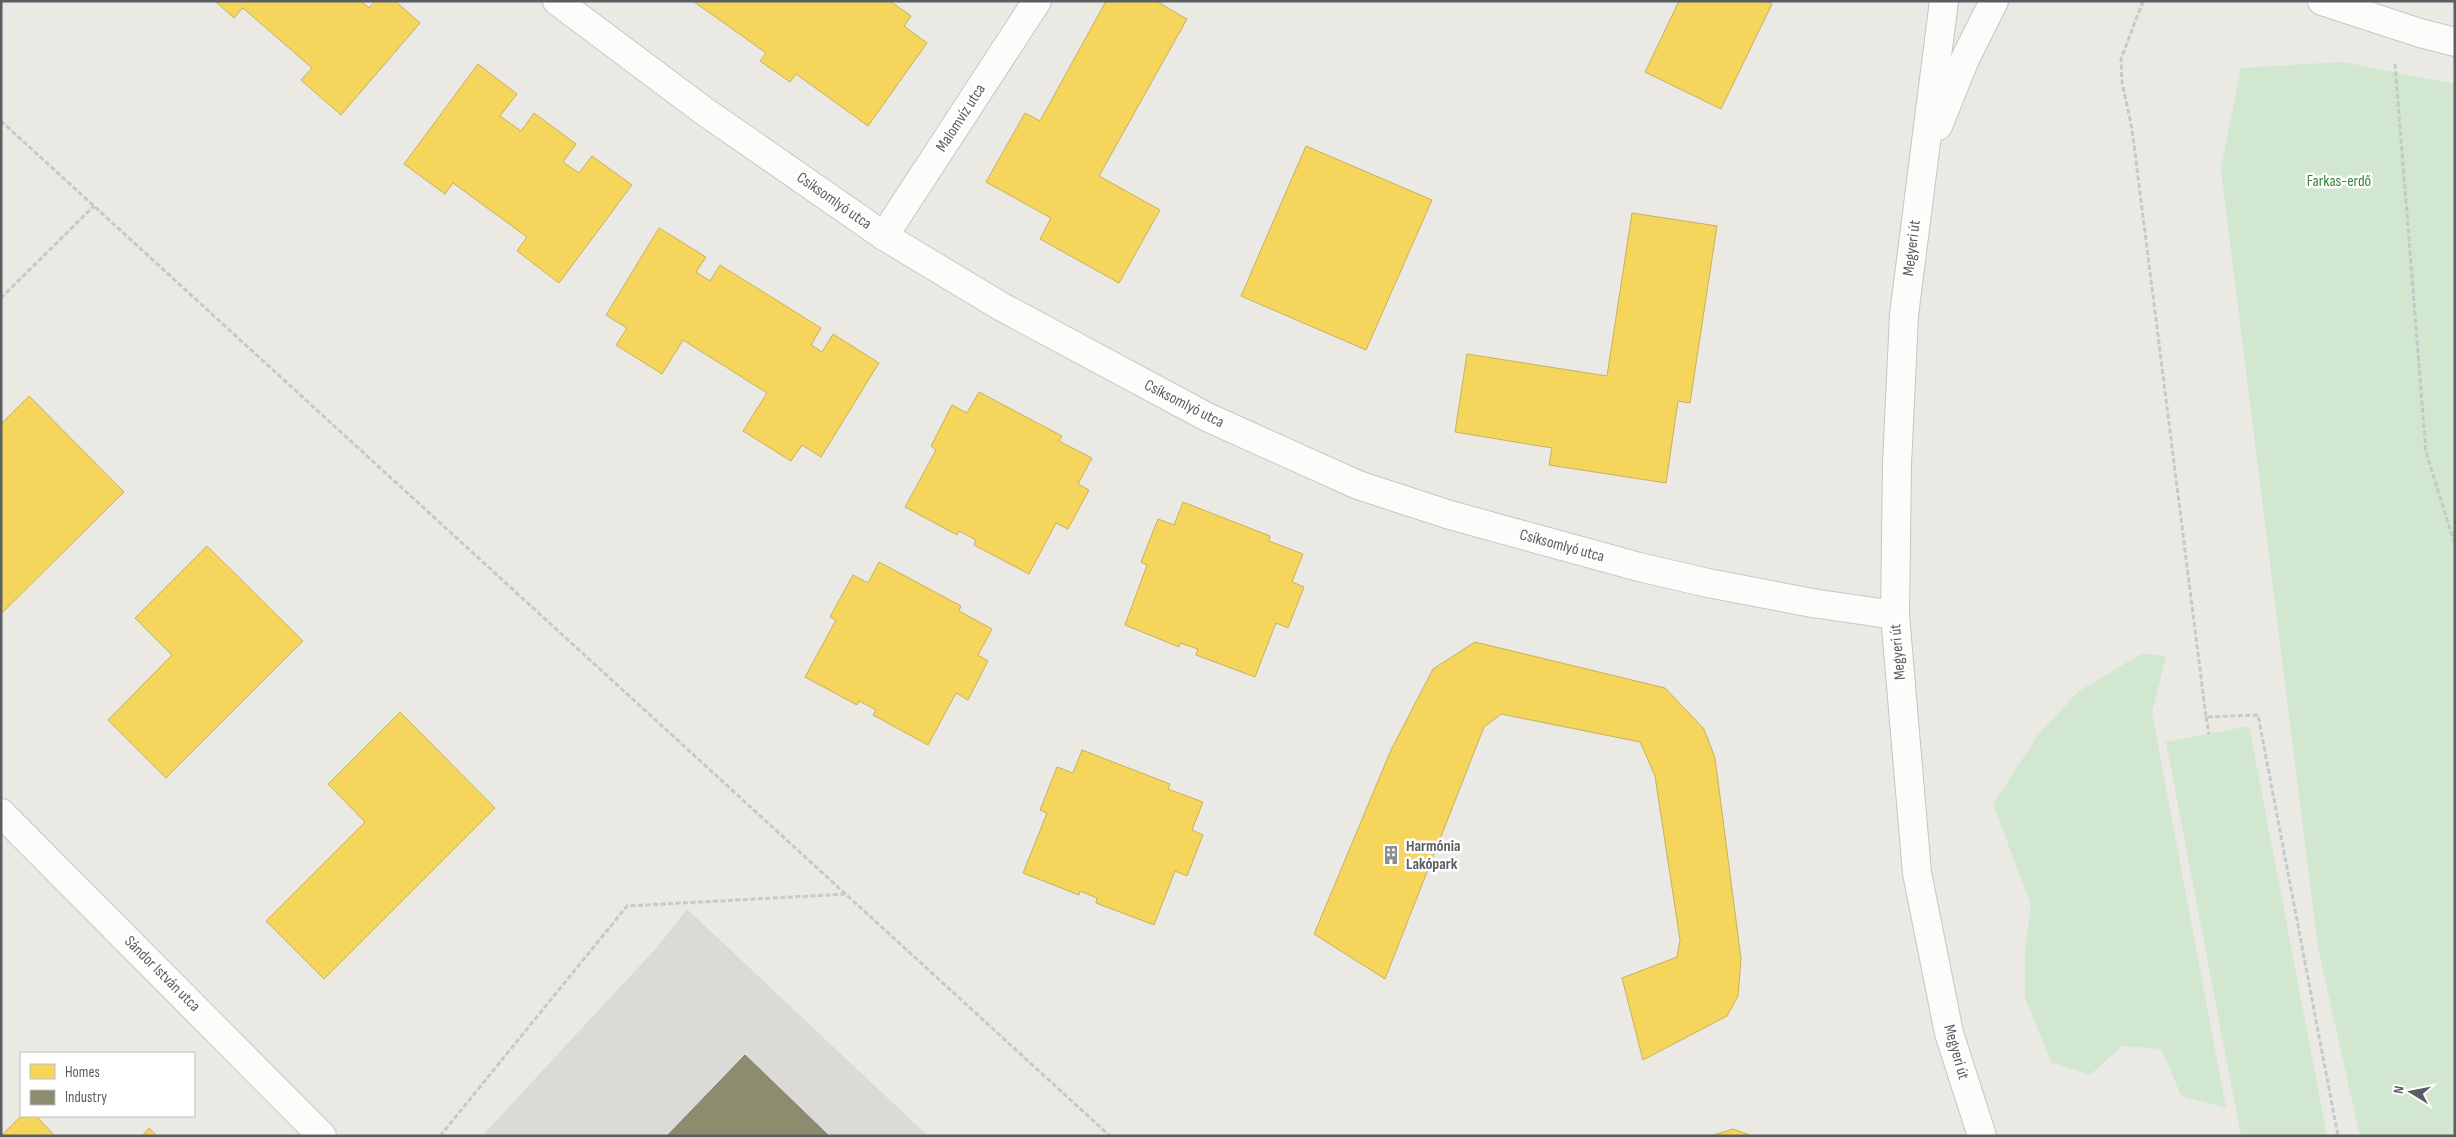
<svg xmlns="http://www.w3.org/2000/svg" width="2456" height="1137" font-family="'Sofia Sans Condensed',sans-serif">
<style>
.industrial{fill:#dcdad7}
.green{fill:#d2e7cf}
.homes{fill:#f6d55c;stroke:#c7b15e}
.industry{fill:#8c8c6e;stroke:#7d7e6a}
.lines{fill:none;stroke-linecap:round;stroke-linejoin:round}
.street-casing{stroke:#c7c7c6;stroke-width:30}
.secondary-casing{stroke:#c5c6c4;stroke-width:30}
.path{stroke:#c4cac7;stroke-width:3;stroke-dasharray:5 2.5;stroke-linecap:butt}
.street{stroke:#fcfcfb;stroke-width:28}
.secondary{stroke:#fcfcfb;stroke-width:28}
.labels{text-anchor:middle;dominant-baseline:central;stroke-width:5;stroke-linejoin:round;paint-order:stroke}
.street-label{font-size:16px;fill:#5a5e62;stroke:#fff}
.park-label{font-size:16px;fill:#358635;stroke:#fff}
.poi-label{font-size:16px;font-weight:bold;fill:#5a5e62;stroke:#fff;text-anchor:start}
</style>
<rect width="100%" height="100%" fill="#eae9e4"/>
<path class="industrial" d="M687,909L928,1136H482L658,946Z"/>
<g class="green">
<path d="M2343,62L2455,84V1136H2360L2318,948L2221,169L2241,68Z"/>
<path d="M2141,654L2166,656L2152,713L2226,1108L2181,1096L2162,1049L2122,1046L2090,1075L2051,1062L2025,998V951L2031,905L1993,804L2038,735L2079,691Z"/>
<path d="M2249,726L2327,1136H2241L2166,742Z"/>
</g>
<g class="homes">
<path d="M215,1H361L369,8L375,1H395L420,23L341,115L301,80L312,68L243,8L234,18Z"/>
<path d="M693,1H890L911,16L904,26L927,43L868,126L796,74L790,82L760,61L766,53Z"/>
<path d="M1106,1H1156L1187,19L1099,176L1160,210L1119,283L1040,239L1051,218L986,182L1025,113L1040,121Z"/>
<path d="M1679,1H1766L1772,4L1721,109L1645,72Z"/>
<path d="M478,64L517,94L500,116L521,131L534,113L576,144L563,162L579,173L592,156L632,185L559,283L517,251L527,237L453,183L445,194L404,164Z"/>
<path d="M1306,146L1432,200L1366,350L1241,296Z"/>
<path d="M1632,213L1717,226L1690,403L1678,401L1666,483L1549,465L1552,448L1455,432L1467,354L1607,376Z"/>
<path d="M659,228L706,257L696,272L710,281L720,265L821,328L811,345L822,352L833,334L879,363L821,457L802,445L791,461L743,431L767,393L683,340L662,374L616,345L627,328L606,315Z"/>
<path d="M979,392L1062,436L1059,441L1092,458L1078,484L1089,490L1068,529L1056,523L1029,574L974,545L976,540L959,531L957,535L905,507L936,450L931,446L952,405L967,413Z"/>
<path d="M29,396L124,492L1,614V424Z"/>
<path d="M1183,502L1270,536L1269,541L1303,554L1292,582L1304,587L1288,628L1276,623L1255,677L1196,655L1198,649L1180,643L1179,647L1125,625L1147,565L1141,562L1158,519L1174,525Z"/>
<path d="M207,546L303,641L166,778L108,720L172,655L135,618Z"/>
<path d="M879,562L961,606L959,611L992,629L978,655L988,661L968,700L956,693L928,745L873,715L876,710L859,701L857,705L805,677L836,620L830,617L853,575L868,583Z"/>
<path d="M1475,642L1665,688L1704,729L1715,758L1741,959L1738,996L1727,1016L1643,1060L1622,978L1677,957L1680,940L1655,776L1640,742L1501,714L1484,727L1385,979L1314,934L1391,750L1433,669Z"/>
<path d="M400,712L495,808L324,979L266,921L365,822L328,784Z"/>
<path d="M1082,750L1170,784L1168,789L1203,802L1192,830L1203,835L1187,876L1175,871L1154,925L1096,903L1097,898L1080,891L1079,895L1023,873L1047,813L1040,810L1057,767L1073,773Z"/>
<path d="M21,1116H36L55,1136H1Z"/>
<path d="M149,1128L157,1136H142Z"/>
<path d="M1733,1129L1752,1136H1710Z"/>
</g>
<path class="industry" d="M745,1055L829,1136H667Z"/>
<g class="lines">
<g class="street-casing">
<g id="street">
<path d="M557,1L704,111L884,236L1002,307L1207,417L1358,485L1450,515L1639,567L1708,583L1812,603L1895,615"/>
<path d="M2322,1L2420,33L2455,42"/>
<path d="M884,236L1037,1"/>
<path d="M1,813L322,1136"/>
</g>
</g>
<g class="secondary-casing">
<g id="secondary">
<path d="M1944,1L1904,315L1897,464L1895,615L1917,873L1949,1033L1982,1136"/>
<path d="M1938,126L1965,59L1994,1"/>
</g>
</g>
<g class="path">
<path d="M2143,1L2121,59L2122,82L2132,129L2206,717L2258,715L2338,1136"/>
<path d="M2395,64L2426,452L2455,545"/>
<path d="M1,121L1110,1136"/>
<path d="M1,298L94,206"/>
<path d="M2206,717L2209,734"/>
<path d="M440,1136L627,906L847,894"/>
</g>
<use href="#street" class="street"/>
<use href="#secondary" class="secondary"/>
</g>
<defs>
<g id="building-bare" transform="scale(1.5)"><path d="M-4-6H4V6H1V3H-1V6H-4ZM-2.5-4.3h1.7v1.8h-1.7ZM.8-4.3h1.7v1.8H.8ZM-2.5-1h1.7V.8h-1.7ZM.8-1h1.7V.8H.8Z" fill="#8c8f90" stroke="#fff" stroke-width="2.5" paint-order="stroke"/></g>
</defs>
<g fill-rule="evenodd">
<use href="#building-bare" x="1391" y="855"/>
</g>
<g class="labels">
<g class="street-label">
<text transform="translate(961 118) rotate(-57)">Malomvíz utca</text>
<text transform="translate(834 201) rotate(35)">Csíksomlyó utca</text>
<text transform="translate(1912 248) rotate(-83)">Megyeri út</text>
<text transform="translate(1184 404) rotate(27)">Csíksomlyó utca</text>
<text transform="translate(1562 546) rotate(15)">Csíksomlyó utca</text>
<text transform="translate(1898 652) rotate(-95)">Megyeri út</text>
<text transform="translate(162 974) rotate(45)">Sándor István utca</text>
<text transform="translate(1956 1052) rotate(74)">Megyeri út</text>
</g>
<g class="park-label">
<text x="2339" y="181">Farkas-erdő</text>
</g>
<g class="poi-label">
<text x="1406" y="846">Harmónia<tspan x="1406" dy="18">Lakópark</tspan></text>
</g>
</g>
<rect width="2456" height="1137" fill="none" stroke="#5a5e62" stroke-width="5"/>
<rect x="20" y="1052" width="175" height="65" fill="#ffffff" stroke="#bdbfc0"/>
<rect x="30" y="1064" width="25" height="15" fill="#f6d55c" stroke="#bdbfc0"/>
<text x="65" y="1077" font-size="15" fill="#5a5e62">Homes</text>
<rect x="30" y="1090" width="25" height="15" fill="#8c8c6e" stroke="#bdbfc0"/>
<text x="65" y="1102" font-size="15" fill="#5a5e62">Industry</text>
<g transform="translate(2411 1092) rotate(280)" stroke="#ffffff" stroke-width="4" paint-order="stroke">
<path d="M0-4L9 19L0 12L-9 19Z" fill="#5a5e62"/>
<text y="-8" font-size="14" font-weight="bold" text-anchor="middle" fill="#5a5e62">N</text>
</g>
</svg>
